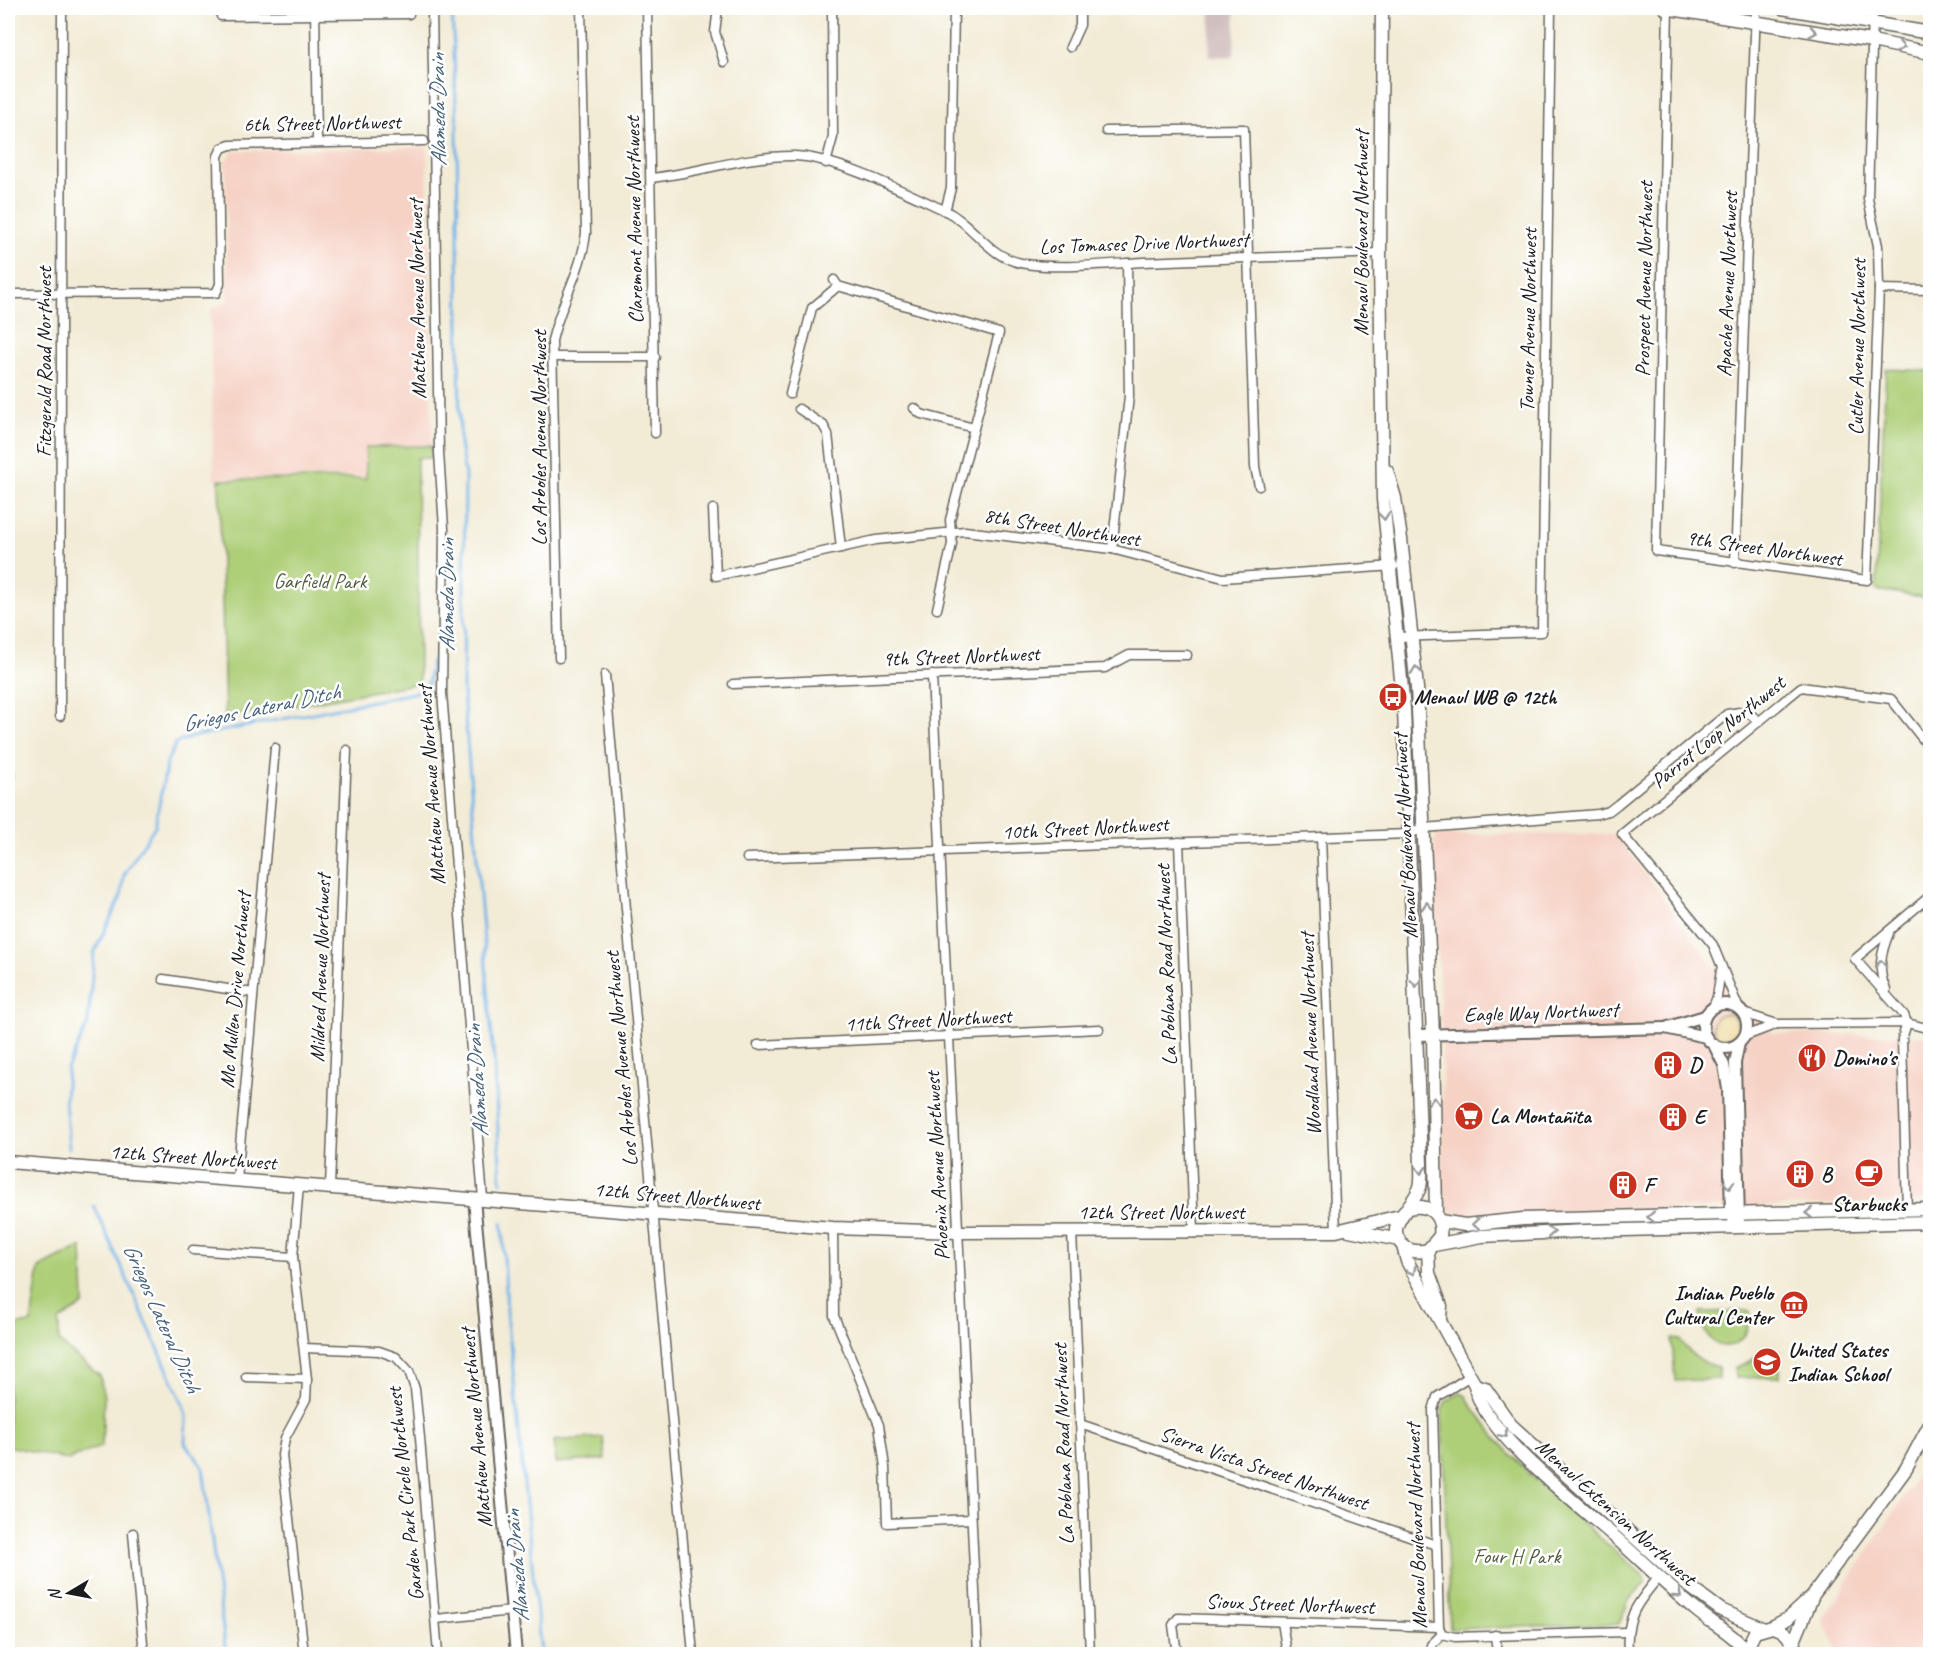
<svg xmlns="http://www.w3.org/2000/svg" width="1938" height="1662" font-family="Caveat,sans-serif">
<style>
.built{fill:#f6d2c5}
.industrial{fill:#d1bfbf}
.green{fill:#aecf78;stroke:#65764a;stroke-width:1.5}
.sand{fill:#eeda9e;stroke:#857b5d;stroke-width:1.5}
.lines{fill:none;stroke-linecap:round;stroke-linejoin:round}
.stream{stroke:#74b3e7;stroke-width:3}
.minor-casing{stroke:#67645d;stroke-width:11}
.tertiary-casing{stroke:#67645d;stroke-width:14}
.secondary-casing{stroke:#67645d;stroke-width:15}
.minor{stroke:#fff;stroke-width:8}
.tertiary{stroke:#fff;stroke-width:10}
.secondary{stroke:#fff;stroke-width:12}
.oneway{stroke:#999}
.labels{text-anchor:middle;dominant-baseline:central;stroke-width:5;stroke-linejoin:round;paint-order:stroke}
.street-label{font-size:21px;fill:#1c1c1c;stroke:#fff}
.park-label{font-size:21px;fill:#4f5b3c;stroke:#fff}
.poi-label{font-size:21px;font-weight:bold;fill:#1c1c1c;stroke:#fff;text-anchor:start}
.water-label{font-size:22px;font-style:italic;fill:#446077;stroke:#fff}
</style>
<rect width="100%" height="100%" fill="#fff"/>
<filter id="ink" filterUnits="userSpaceOnUse"><feTurbulence type="fractalNoise" baseFrequency=".0167" numOctaves="2"/><feDisplacementMap in="SourceGraphic" scale="12" xChannelSelector="R" yChannelSelector="G"/><feConvolveMatrix kernelMatrix="1 2 1 2 8 2 1 2 1" color-interpolation-filters="sRGB"/></filter>
<filter id="wash" filterUnits="userSpaceOnUse"><feTurbulence type="fractalNoise" baseFrequency=".008" numOctaves="4" result="noise"/><feDisplacementMap in="SourceGraphic" scale="24" xChannelSelector="R" yChannelSelector="G"/><feGaussianBlur stdDeviation="1.35" result="paint"/><feColorMatrix in="noise" values="0 0 0 0 0 0 0 0 0 0 0 0 0 0 0 0 0 1.4 0 .05"/><feComposite in="paint" operator="in"/></filter>
<g filter="url(#wash)">
<rect width="100%" height="100%" fill="#f2ebd5"/>
<g class="built">
<path d="M427,147L432,447H369L368,476L214,479L210,310L228,302L225,161L233,151Z"/>
<path d="M1616,834L1744,1008L1773,1033L1930,1036V1201L1464,1216L1452,1213L1447,1208L1443,1193L1442,1046L1433,850L1436,835Z"/>
<path d="M1930,1457V1654H1840L1823,1619Z"/>
</g>
<path class="industrial" d="M1211,12H1235L1234,57L1209,56Z"/>
<g class="green">
<path d="M1886,369L1930,371V598L1876,590Z"/>
<path d="M431,446L432,458H417L419,683L225,718L219,480L366,478V447Z"/>
<path d="M82,1246L84,1304L59,1321V1342L100,1376L104,1398L102,1446L68,1460L8,1446V1341L17,1325L31,1323L39,1268Z"/>
<path d="M1750,1311C1750,1357 1704,1358 1700,1312Z"/>
<path d="M1672,1339L1680,1340C1691,1355 1700,1363 1718,1367L1719,1379L1675,1381Z"/>
<path d="M1760,1351L1779,1352V1377L1735,1378V1368L1749,1362Z"/>
<path d="M1460,1393L1465,1395C1510,1467 1583,1521 1646,1578L1645,1583L1629,1600L1619,1624L1450,1629L1442,1411L1446,1401Z"/>
<path d="M603,1437L605,1459L556,1463L554,1441Z"/>
</g>
<circle class="sand" cx="1725" cy="1026" r="12"/>
<g class="lines">
<g class="stream">
<path d="M452,8L457,128L460,444L465,476L463,693L494,1061L501,1182"/>
<path d="M69,1148L65,1100L67,1069L88,1023L94,953L121,896L124,875L155,826L167,762L176,743L192,737L413,693L427,688L432,661"/>
<path d="M94,1206L183,1404L186,1416L185,1443L203,1467L226,1654"/>
<path d="M502,1223L507,1311L541,1654"/>
</g>
</g>
</g>
<g filter="url(#ink)">
<g class="lines">
<g class="minor-casing">
<g id="minor">
<path d="M315,8L317,142"/>
<path d="M432,8L439,453L444,528L442,693L483,1199"/>
<path d="M647,8L655,433"/>
<path d="M718,8L715,32L724,62"/>
<path d="M1668,8L1656,551L1867,580L1879,289L1878,246L1868,199L1873,8"/>
<path d="M221,16L409,14"/>
<path d="M1070,47L1080,25V8"/>
<path d="M1106,131L1244,129L1255,467L1259,486"/>
<path d="M826,163L833,137L832,8"/>
<path d="M651,178C699,173 746,155 795,156C834,157 907,193 944,210C975,225 987,256 1021,263C1054,270 1109,264 1143,262C1222,259 1301,256 1380,253"/>
<path d="M945,211L951,188L954,8"/>
<path d="M834,280L838,286L999,333L950,520L952,544L937,609"/>
<path d="M1879,289L1930,290"/>
<path d="M8,294L216,293L220,284L218,156L222,148L230,145L424,141"/>
<path d="M553,357H655"/>
<path d="M790,394L812,308L838,286"/>
<path d="M914,408L921,414L974,428"/>
<path d="M799,409L823,425L828,434L841,548"/>
<path d="M713,509L716,576L876,540L965,531L1112,549L1223,578L1394,566"/>
<path d="M1112,549L1129,396L1127,263"/>
<path d="M1735,563L1756,8"/>
<path d="M1397,637L1542,632L1551,8"/>
<path d="M559,658L552,341C560,303 582,271 586,233L581,8"/>
<path d="M605,675L693,1654"/>
<path d="M932,675L978,1654"/>
<path d="M733,684L1105,668L1129,655H1187"/>
<path d="M60,716L62,8"/>
<path d="M8,774H11L8,810"/>
<path d="M1321,837L1336,1231"/>
<path d="M1179,842L1194,1232"/>
<path d="M747,858L1409,834L1424,828L1598,814L1609,811L1618,804L1727,714L1746,711L1759,721"/>
<path d="M163,979L253,993"/>
<path d="M1886,990C1877,970 1881,953 1889,933"/>
<path d="M1713,1007L1717,997L1721,970"/>
<path d="M1739,1009L1713,945L1622,834L1801,687L1891,699L1930,748"/>
<path d="M1743,1013L1777,1024L1907,1023L1930,1029"/>
<path d="M1743,1037L1777,1024"/>
<path d="M758,1045L1099,1029"/>
<path d="M237,1180L275,748"/>
<path d="M299,1185L293,1257L307,1379L306,1399L285,1438L282,1455L304,1654"/>
<path d="M330,1187L347,750"/>
<path d="M1907,1210L1902,1039L1907,1023L1904,1015L1855,959L1930,896"/>
<path d="M833,1228L834,1316L879,1425L885,1467L887,1523L971,1519"/>
<path d="M1072,1232L1090,1654"/>
<path d="M193,1250L293,1257"/>
<path d="M304,1348L379,1351L396,1357L409,1371L415,1389L420,1438L438,1654"/>
<path d="M246,1377L307,1379"/>
<path d="M1080,1424L1436,1545"/>
<path d="M133,1533L144,1654"/>
<path d="M436,1619L512,1611"/>
<path d="M1282,1622L1287,1654"/>
<path d="M1442,1634L1439,1627L1433,1410L1437,1397L1470,1376"/>
<path d="M1442,1634L1455,1637L1626,1632"/>
<path d="M1495,1635L1497,1654"/>
<path d="M1177,1654L1173,1625L1178,1618L1439,1627"/>
<path d="M1430,1654L1431,1645L1442,1634"/>
<path d="M1628,1654C1625,1618 1636,1604 1659,1577"/>
</g>
</g>
<g class="tertiary-casing">
<g id="tertiary">
<circle cx="1725" cy="1026" r="22"/>
<path d="M1668,1027L1705,1016"/>
<path d="M1418,1035L1665,1028L1706,1037"/>
<path d="M1739,1043L1735,1063L1739,1220"/>
<path d="M1714,1045L1724,1065L1728,1089L1731,1215L1737,1226"/>
<path d="M474,1199L516,1654"/>
</g>
</g>
<g class="secondary-casing">
<g id="secondary">
<path d="M1382,8L1380,253L1383,499L1404,709L1421,1164C1421,1172 1422,1180 1420,1187C1414,1207 1379,1228 1406,1248C1413,1252 1421,1252 1428,1250L1440,1236C1443,1215 1429,1203 1409,1208"/>
<path d="M1665,8L1872,41L1930,53"/>
<path d="M1782,8L1930,33"/>
<path d="M1387,471L1395,498L1401,539L1417,688L1433,1035L1436,1215"/>
<path d="M8,1162L833,1228L959,1232L1336,1231L1400,1216"/>
<path d="M1440,1221L1465,1225L1523,1219L1930,1209"/>
<path d="M1349,1230L1399,1240"/>
<path d="M1434,1245L1482,1236L1586,1231L1930,1222"/>
<path d="M1403,1246L1407,1261L1475,1385C1480,1430 1580,1506 1615,1537C1642,1561 1668,1587 1696,1610C1715,1626 1734,1633 1748,1654"/>
<path d="M1428,1250L1429,1273L1441,1306L1440,1318"/>
<path d="M1475,1385L1485,1388L1511,1425L1686,1584L1721,1610L1762,1628"/>
<path d="M1772,1627L1787,1619L1810,1598"/>
<path d="M1793,1644L1813,1595L1906,1469L1930,1424"/>
<path d="M1748,1654V1646L1755,1632L1772,1627C1786,1630 1794,1639 1792,1654"/>
</g>
</g>
<use href="#minor" class="minor"/>
<use href="#tertiary" class="tertiary"/>
<use href="#secondary" class="secondary"/>
</g>
<defs><path id="oneway-chevron" d="M-2-3.5L2.5 0L-2 3.5" fill="none" stroke-width="1.6" stroke-linecap="round" stroke-linejoin="round" transform="scale(1.5)"/></defs>
<g class="oneway">
<use href="#oneway-chevron" transform="translate(1813 32) rotate(9)"/>
<use href="#oneway-chevron" transform="translate(1901 47) rotate(12)"/>
<use href="#oneway-chevron" transform="translate(1384 516) rotate(85)"/>
<use href="#oneway-chevron" transform="translate(1416 670) rotate(-96)"/>
<use href="#oneway-chevron" transform="translate(1427 906) rotate(-93)"/>
<use href="#oneway-chevron" transform="translate(1881 964) rotate(-89)"/>
<use href="#oneway-chevron" transform="translate(1416 983) rotate(88)"/>
<use href="#oneway-chevron" transform="translate(1434 1101) rotate(-90)"/>
<use href="#oneway-chevron" transform="translate(1421 1170) rotate(91)"/>
<use href="#oneway-chevron" transform="translate(1729 1185) rotate(88)"/>
<use href="#oneway-chevron" transform="translate(1809 1213) rotate(179)"/>
<use href="#oneway-chevron" transform="translate(1651 1217) rotate(179)"/>
<use href="#oneway-chevron" transform="translate(1476 1224) rotate(174)"/>
<use href="#oneway-chevron" transform="translate(1551 1232) rotate(-3)"/>
<use href="#oneway-chevron" transform="translate(1412 1271) rotate(63)"/>
<use href="#oneway-chevron" transform="translate(1504 1434) rotate(49)"/>
<use href="#oneway-chevron" transform="translate(1678 1594) rotate(42)"/>
</g>
</g>
<defs>
<g id="bus-disc" transform="scale(1.5)"><circle r="9.5" fill="#c8321e" stroke="#fff"/><path d="M-5-6H5V4H4V6H2V4H-2V6H-4V4H-5ZM-3.5-4V0h7V-4ZM-3.5 1.2v1.5H-2V1.2ZM2 1.2v1.5H3.5V1.2Z" fill="#fff"/></g>
<g id="restaurant-disc" transform="scale(1.5)"><circle r="9.5" fill="#c8321e" stroke="#fff"/><path d="M-5-6h1v4h1v-4h1v4h1v-4h1v5L-1.5 .5V6h-2V.5L-5-1ZM5-6V6H3V1.5H1.5Q1.5-4 5-6Z" fill="#fff"/></g>
<g id="building-disc" transform="scale(1.5)"><circle r="9.5" fill="#c8321e" stroke="#fff"/><path d="M-4-6H4V6H1V3H-1V6H-4ZM-2.5-4.3h1.7v1.8h-1.7ZM.8-4.3h1.7v1.8H.8ZM-2.5-1h1.7V.8h-1.7ZM.8-1h1.7V.8H.8Z" fill="#fff"/></g>
<g id="supermarket-disc" transform="scale(1.5)"><circle r="9.5" fill="#c8321e" stroke="#fff"/><path d="M-6-5.5h2.5l.6 2H6L4.5 2H-2.5L-4.4-4H-6ZM-1.5 3.2a1.3 1.3 0 1 0 .1 0ZM3 3.2a1.3 1.3 0 1 0 .1 0Z" fill="#fff"/></g>
<g id="cafe-disc" transform="scale(1.5)"><circle r="9.5" fill="#c8321e" stroke="#fff"/><path d="M-5.5-4.5H6V0H3Q3 3.5 0 3.5H-2.5Q-5.5 3.5-5.5 0ZM3-3.2v2h1.7v-2ZM-6 4.5H4V6H-6Z" fill="#fff"/></g>
<g id="museum-disc" transform="scale(1.5)"><circle r="9.5" fill="#c8321e" stroke="#fff"/><path d="M0-6L6-3V-2H-6V-3ZM-5-1h2V3h-2ZM-1-1h2V3h-2ZM3-1h2V3H3ZM-6 4H6V6H-6Z" fill="#fff"/></g>
<g id="school-disc" transform="scale(1.5)"><circle r="9.5" fill="#c8321e" stroke="#fff"/><path d="M0-5L7-2L0 1L-7-2ZM-4 1L0 2.5L4 1V4Q0 6-4 4Z" fill="#fff"/></g>
</defs>
<g fill-rule="evenodd">
<use href="#bus-disc" x="1393" y="697"/>
<use href="#restaurant-disc" x="1812" y="1058"/>
<use href="#building-disc" x="1668" y="1065"/>
<use href="#supermarket-disc" x="1469" y="1116"/>
<use href="#building-disc" x="1673" y="1117"/>
<use href="#cafe-disc" x="1869" y="1173"/>
<use href="#building-disc" x="1800" y="1174"/>
<use href="#building-disc" x="1623" y="1185"/>
<use href="#museum-disc" x="1794" y="1305"/>
<use href="#school-disc" x="1767" y="1362"/>
</g>
<g class="labels">
<g class="street-label">
<text transform="translate(322 123) rotate(-1)">6th Street Northwest</text>
<text transform="translate(634 220) rotate(-91)">Claremont Avenue Northwest</text>
<text transform="translate(1361 233) rotate(-90)">Menaul Boulevard Northwest</text>
<text transform="translate(1144 243) rotate(-2)">Los Tomases Drive Northwest</text>
<text transform="translate(1644 279) rotate(-89)">Prospect Avenue Northwest</text>
<text transform="translate(1727 284) rotate(-88)">Apache Avenue Northwest</text>
<text transform="translate(417 299) rotate(-91)">Matthew Avenue Northwest</text>
<text transform="translate(1528 320) rotate(-89)">Towner Avenue Northwest</text>
<text transform="translate(1857 347) rotate(-89)">Cutler Avenue Northwest</text>
<text transform="translate(44 362) rotate(-90)">Fitzgerald Road Northwest</text>
<text transform="translate(539 438) rotate(-90)">Los Arboles Avenue Northwest</text>
<text transform="translate(1062 527) rotate(9)">8th Street Northwest</text>
<text transform="translate(1764 548) rotate(8)">9th Street Northwest</text>
<text transform="translate(961 656) rotate(-2)">9th Street Northwest</text>
<text transform="translate(1718 732) rotate(-39)">Parrot Loop Northwest</text>
<text transform="translate(431 785) rotate(-94)">Matthew Avenue Northwest</text>
<text transform="translate(1085 828) rotate(-3)">10th Street Northwest</text>
<text transform="translate(1405 836) rotate(-93)">Menaul Boulevard Northwest</text>
<text transform="translate(1166 965) rotate(-92)">La Poblana Road Northwest</text>
<text transform="translate(320 968) rotate(-88)">Mildred Avenue Northwest</text>
<text transform="translate(235 990) rotate(-85)">Mc Mullen Drive Northwest</text>
<text transform="translate(1541 1012) rotate(-2)">Eagle Way Northwest</text>
<text transform="translate(928 1020) rotate(-3)">11th Street Northwest</text>
<text transform="translate(1310 1034) rotate(-92)">Woodland Avenue Northwest</text>
<text transform="translate(621 1059) rotate(-95)">Los Arboles Avenue Northwest</text>
<text transform="translate(193 1157) rotate(4)">12th Street Northwest</text>
<text transform="translate(937 1166) rotate(-93)">Phoenix Avenue Northwest</text>
<text transform="translate(677 1196) rotate(5)">12th Street Northwest</text>
<text x="1161" y="1212">12th Street Northwest</text>
<text transform="translate(476 1428) rotate(-95)">Matthew Avenue Northwest</text>
<text transform="translate(1063 1444) rotate(-92)">La Poblana Road Northwest</text>
<text transform="translate(1264 1468) rotate(19)">Sierra Vista Street Northwest</text>
<text transform="translate(405 1494) rotate(-96)">Garden Park Circle Northwest</text>
<text transform="translate(1616 1512) rotate(42)">Menaul Extension Northwest</text>
<text transform="translate(1416 1526) rotate(-92)">Menaul Boulevard Northwest</text>
<text transform="translate(1290 1604) rotate(2)">Sioux Street Northwest</text>
</g>
<g class="park-label">
<text x="320" y="581">Garfield Park</text>
<text x="1517" y="1556">Four H Park</text>
</g>
<g class="poi-label">
<text x="1414" y="697">Menaul WB @ 12th</text>
<text x="1833" y="1058">Domino's</text>
<text x="1689" y="1065">D</text>
<text x="1490" y="1116">La Montañita</text>
<text x="1694" y="1117">E</text>
<text x="1821" y="1174">B</text>
<text x="1644" y="1185">F</text>
<text x="1869" y="1204" text-anchor="middle">Starbucks</text>
<text x="1773" y="1293" text-anchor="end">Indian Pueblo<tspan x="1773" dy="24">Cultural Center</tspan></text>
<text x="1788" y="1350">United States<tspan x="1788" dy="24">Indian School</tspan></text>
</g>
<g class="water-label">
<text transform="translate(438 110) rotate(-91)">Alameda Drain</text>
<text transform="translate(447 595) rotate(-90)">Alameda Drain</text>
<text transform="translate(261 708) rotate(-12)">Griegos Lateral Ditch</text>
<text transform="translate(477 1081) rotate(-94)">Alameda Drain</text>
<text transform="translate(162 1318) rotate(66)">Griegos Lateral Ditch</text>
<text transform="translate(517 1566) rotate(-95)">Alameda Drain</text>
</g>
</g>
<rect width="1938" height="1662" fill="none" stroke="#fff" stroke-width="30"/>
<g transform="translate(69 1593) rotate(260)" stroke="#ffffff" stroke-width="4.5" paint-order="stroke">
<path d="M0-4.5L10 22L0 15L-10 22Z" fill="#1c1c1c"/>
<text y="-9" font-size="16" font-weight="bold" text-anchor="middle" fill="#1c1c1c">N</text>
</g>
</svg>
